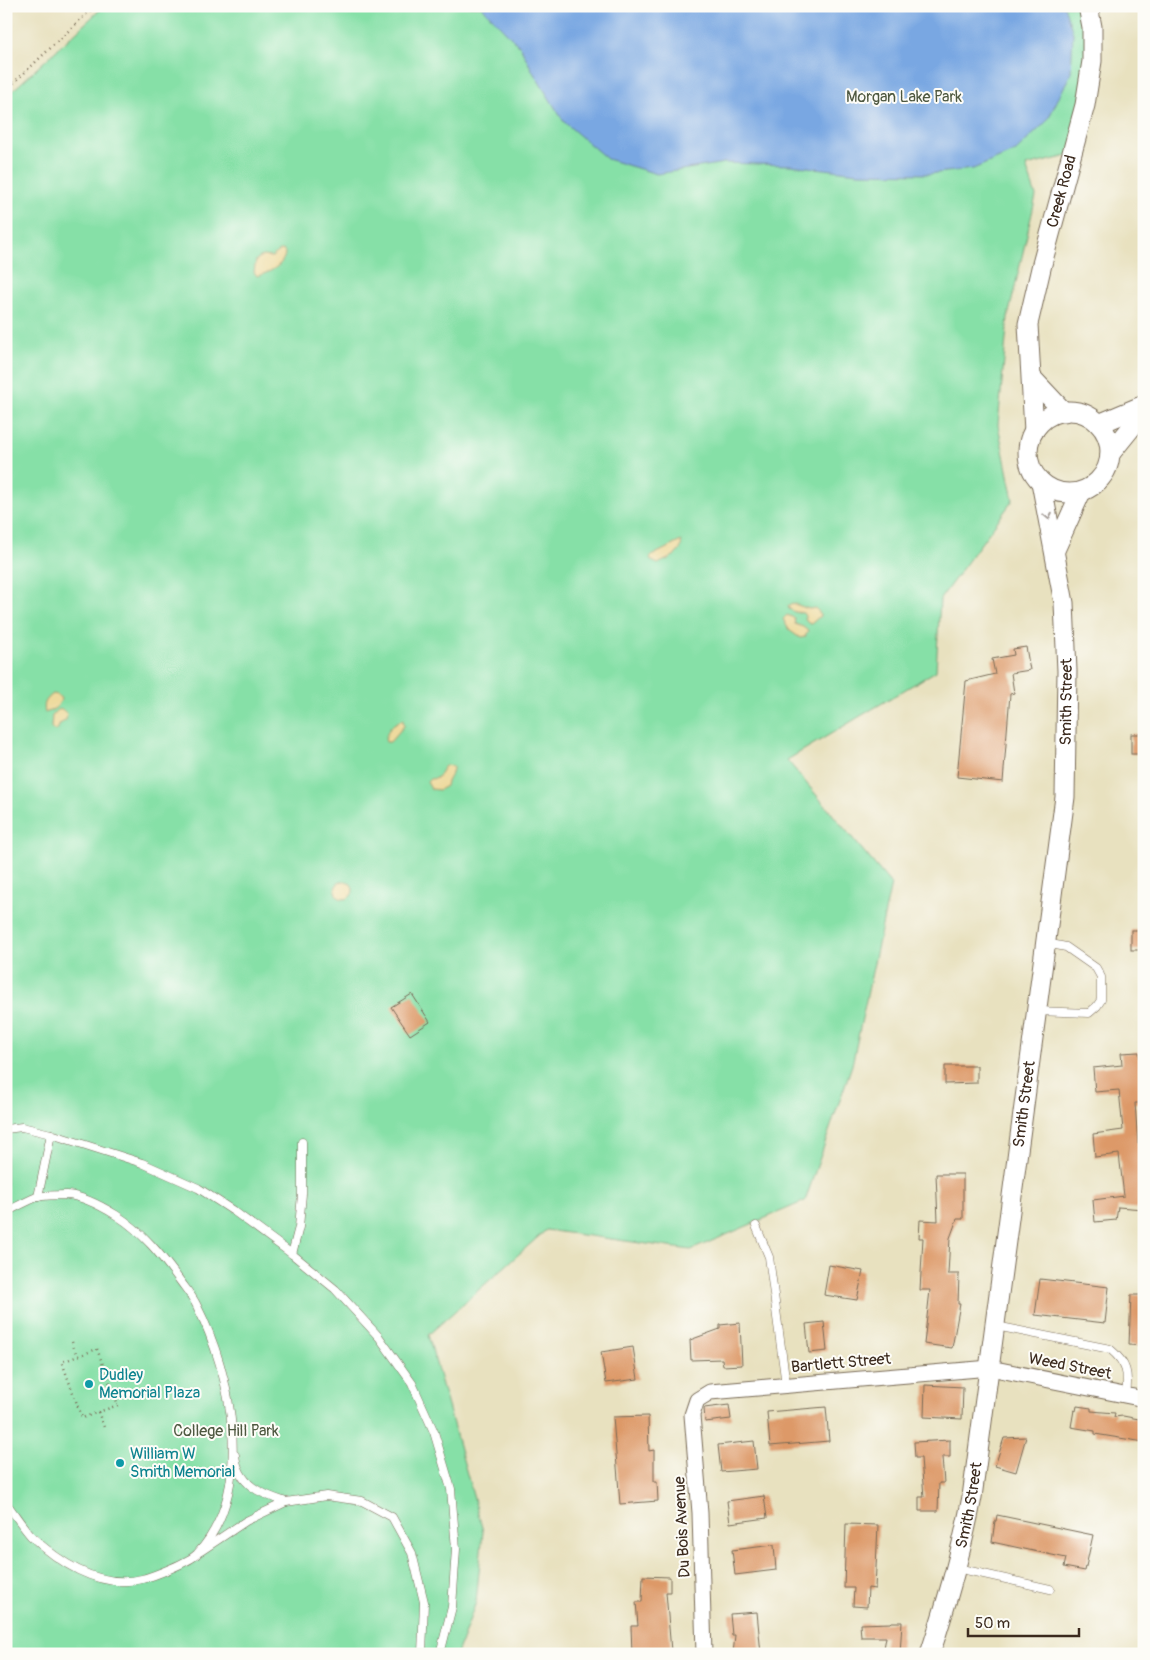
<svg xmlns="http://www.w3.org/2000/svg" width="1150" height="1660" font-family="Pangolin,sans-serif">
<style>
.green{fill:#86e0a7;stroke:#608562}
.sand{fill:#eeda9e;stroke:#94825e}
.water{fill:#79a7e2;stroke:#5a6880}
.building{fill:#dd9968}
.lines{fill:none;stroke-linecap:round;stroke-linejoin:round}
.service-casing{stroke:#786a56;stroke-width:9}
.minor-casing{stroke:#786a56;stroke-width:17}
.tertiary-casing{stroke:#786a56;stroke-width:21}
.path{stroke:#786a56;stroke-width:2.5;stroke-dasharray:1 4;stroke-linecap:butt}
.service{stroke:#fff;stroke-width:8}
.minor{stroke:#fff;stroke-width:15}
.tertiary{stroke:#fff;stroke-width:19}
.oneway{stroke:#a79f9a}
.culture-dot{fill:#0f9aa8;stroke:#fdfcf7;stroke-width:2}
.labels{text-anchor:middle;dominant-baseline:central;stroke-width:4;stroke-linejoin:round;paint-order:stroke}
.park-label{font-size:16px;fill:#4e5840;stroke:#fdfcf7}
.street-label{font-size:16px;fill:#3b2a1e;stroke:#fdfcf7}
.culture-label{font-size:16px;fill:#0d838f;stroke:#fdfcf7;text-anchor:start}
</style>
<rect width="100%" height="100%" fill="#fdfcf7"/>
<filter id="ink" filterUnits="userSpaceOnUse"><feTurbulence type="fractalNoise" baseFrequency=".02" numOctaves="2"/><feDisplacementMap in="SourceGraphic" scale="10" xChannelSelector="R" yChannelSelector="G"/><feConvolveMatrix kernelMatrix="1 2 1 2 8 2 1 2 1" color-interpolation-filters="sRGB"/></filter>
<filter id="wash" filterUnits="userSpaceOnUse"><feTurbulence type="fractalNoise" baseFrequency=".0096" numOctaves="4" result="noise"/><feDisplacementMap in="SourceGraphic" scale="20" xChannelSelector="R" yChannelSelector="G"/><feGaussianBlur stdDeviation="1.12" result="paint"/><feColorMatrix in="noise" values="0 0 0 0 0 0 0 0 0 0 0 0 0 0 0 0 0 1.4 0 .05"/><feComposite in="paint" operator="in"/></filter>
<g filter="url(#wash)">
<rect width="100%" height="100%" fill="#e8e1bf"/>
<path class="green" d="M104,6H1082L1092,61L1072,155L1026,166L1036,196L1008,317L998,425L1013,500L940,599L936,671L787,760L891,884L852,1065L805,1201L691,1250L546,1230L428,1335L483,1531L476,1602L457,1654H6V97Z"/>
<g class="sand">
<path d="M283,250L285,253C284,266 268,273 257,276L254,272L256,260L262,256L272,257L279,251Z"/>
<path d="M681,541C684,554 667,559 658,564L650,560L651,556Z"/>
<path d="M792,603L809,609L815,608L819,612L820,616L811,624C803,622 807,617 803,613L795,612L789,609L788,606Z"/>
<path d="M787,615L794,618L795,624L803,627L808,631L805,637L800,638L789,630L783,619Z"/>
<path d="M53,694L58,695L61,699C59,707 53,710 45,713C43,704 45,700 53,694Z"/>
<path d="M62,709L67,714L66,720L60,724L57,730H53L51,727L52,716L58,710Z"/>
<path d="M403,720L404,726L390,742H386L385,739C389,728 392,723 403,720Z"/>
<path d="M447,765L453,767C453,775 447,778 446,786L439,790L431,789L427,782L430,779L437,778L444,767Z"/>
<circle cx="344" cy="890" r="9"/>
</g>
<path class="water" d="M481,6H1064L1073,33L1071,73L1047,121L1016,151L973,169L928,174L858,173L790,165L724,163L657,174L607,159L564,122L533,72L521,48Z"/>
<g id="blocks">
<g class="building">
<path d="M1026,647L1030,670L1011,673L1014,693L1010,694L1003,782L957,777L966,681L995,674L992,659L1014,655L1013,649Z"/>
<rect x="1131" y="734" width="13" height="20"/>
<rect x="1131" y="930" width="13" height="20"/>
<path d="M412,994L430,1022L410,1035L391,1007Z"/>
<path d="M1139,1052L1142,1085L1144,1084V1103H1135L1138,1144L1144,1143V1173H1140L1143,1209L1118,1207L1116,1220L1095,1222L1093,1200L1124,1196L1119,1154L1095,1157L1093,1134L1123,1130L1119,1090L1095,1092L1093,1068L1122,1065L1121,1053Z"/>
<path d="M945,1066H977V1083L945,1084Z"/>
<path d="M936,1174H963V1219H957L950,1238L948,1274H959L958,1304H960L952,1348L924,1344L930,1290H920L923,1238H919L920,1220L938,1221Z"/>
<path d="M829,1265L863,1271L857,1300L824,1295Z"/>
<path d="M1040,1279L1109,1287L1105,1323L1035,1315Z"/>
<path d="M1131,1295H1144V1346L1129,1345Z"/>
<path d="M824,1322L827,1351L809,1353L806,1324Z"/>
<path d="M740,1323L742,1365L723,1366L722,1359L691,1360L690,1340L720,1329V1325Z"/>
<path d="M633,1347L638,1379L606,1383L601,1352Z"/>
<path d="M925,1385L963,1387L962,1419L924,1417Z"/>
<path d="M729,1405L731,1419L705,1422L704,1408Z"/>
<path d="M1077,1406L1091,1408V1411L1115,1413L1114,1417L1123,1416L1144,1420V1442L1095,1434V1431L1071,1427L1074,1410L1076,1411Z"/>
<path d="M826,1407L829,1441L770,1446L767,1412Z"/>
<path d="M648,1416L649,1451L654,1450V1482H657L658,1501L620,1504L613,1417Z"/>
<path d="M1026,1437L1016,1472L995,1466L1004,1438Z"/>
<path d="M950,1440V1457H942L944,1483H939L938,1511H919V1497H924L921,1458H915L914,1442Z"/>
<path d="M754,1441L757,1469L721,1472L718,1445Z"/>
<path d="M764,1496L767,1518L730,1523L727,1501Z"/>
<path d="M997,1515L1093,1535L1085,1571L1064,1567L1066,1558L992,1542L995,1521H996Z"/>
<path d="M846,1524L878,1525L875,1589L868,1588L867,1607L853,1606L854,1588H844Z"/>
<path d="M774,1545L776,1570L735,1575L732,1550Z"/>
<path d="M643,1576L670,1577V1592H666L671,1651H667V1654H632L631,1626H638L636,1602H642Z"/>
<path d="M757,1612L761,1654H733L735,1635H732L730,1614Z"/>
<path d="M892,1622H902L900,1654H883L886,1637H861L860,1624L891,1623Z"/>
</g>
</g>
</g>
<g filter="url(#ink)">
<use href="#blocks" fill-opacity="0" stroke="#786a56" stroke-width="1"/>
<g class="lines">
<g class="service-casing">
<g id="service">
<path d="M1037,1011L1089,1013L1097,1006L1101,1000V977L1096,968L1066,947L1046,943"/>
<path d="M6,1129L22,1127L51,1134L142,1163L198,1188L235,1212L292,1254L335,1289L379,1337L412,1383L434,1432L451,1489L456,1549L452,1607L440,1654"/>
<path d="M38,1197L51,1134"/>
<path d="M6,1212C16,1207 27,1201 37,1197C46,1195 58,1195 67,1195C82,1196 103,1207 116,1215C143,1232 162,1256 181,1282C186,1289 192,1296 196,1304C232,1374 256,1490 197,1554C189,1562 154,1576 142,1579C101,1589 61,1564 31,1536C22,1526 14,1513 6,1503"/>
<path d="M756,1226L769,1257L786,1385"/>
<path d="M292,1254L299,1227L302,1194V1142"/>
<path d="M996,1326L1110,1349C1127,1363 1129,1374 1126,1395"/>
<path d="M235,1455C238,1485 261,1494 286,1502"/>
<path d="M201,1551L246,1521L286,1502L326,1496L362,1501L392,1517L412,1553L424,1602L422,1654"/>
<path d="M957,1568L1050,1589"/>
</g>
</g>
<g class="minor-casing">
<path id="minor" d="M704,1654L700,1513L692,1415L697,1400L710,1392L990,1368L1144,1399"/>
</g>
<g class="tertiary-casing">
<g id="tertiary">
<path d="M1032,378L1064,412"/>
<circle cx="1069" cy="452" r="41"/>
<path d="M1099,424L1144,405"/>
<path id="s1" d="M1034,431L1028,324L1042,264L1085,105L1092,61V27L1088,6"/>
<path d="M1110,454L1144,412"/>
<path d="M1055,550L1081,492"/>
<path id="s2" d="M930,1654C947,1602 962,1551 972,1497L1065,797L1067,671L1064,603L1041,482"/>
</g>
</g>
<g class="path">
<path d="M6,90L95,6"/>
<path d="M72,1342L77,1356"/>
<path d="M97,1349L118,1405L82,1418L62,1362Z"/>
<path d="M98,1412L105,1430"/>
</g>
<use href="#service" class="service"/>
<use href="#minor" class="minor"/>
<use href="#tertiary" class="tertiary"/>
</g>
<defs><path id="oneway-chevron" d="M-2-3.5L2.5 0L-2 3.5" fill="none" stroke-width="1.6" stroke-linecap="round" stroke-linejoin="round" transform="scale(1.25)"/></defs>
<use class="oneway" href="#oneway-chevron" transform="translate(1048 516) rotate(79)"/>
</g>
<g class="culture-dot">
<circle cx="89" cy="1384" r="5"/>
<circle cx="120" cy="1463" r="5"/>
</g>
<g class="labels">
<g class="park-label">
<text x="904" y="97">Morgan Lake Park</text>
<text x="226" y="1431">College Hill Park</text>
</g>
<g class="street-label">
<text stroke="none"><textPath href="#s1" startOffset="244">Creek Road</textPath></text>
<text stroke="none"><textPath href="#s2" startOffset="964">Smith Street</textPath></text>
<text stroke="none"><textPath href="#s2" startOffset="559">Smith Street</textPath></text>
<text transform="translate(841 1363) rotate(-5)">Bartlett Street</text>
<text transform="translate(1070 1366) rotate(11)">Weed Street</text>
<text stroke="none"><textPath href="#s2" startOffset="154">Smith Street</textPath></text>
<text transform="translate(682 1527) rotate(-93)">Du Bois Avenue</text>
</g>
<g class="culture-label">
<text x="99" y="1375">Dudley<tspan x="99" dy="18">Memorial Plaza</tspan></text>
<text x="130" y="1454">William W<tspan x="130" dy="18">Smith Memorial</tspan></text>
</g>
</g>
<rect width="1150" height="1660" fill="none" stroke="#fdfcf7" stroke-width="25"/>
<path d="M968 1628v8h111v-8" fill="none" stroke="#3b2a1e" stroke-width="2.5"/>
<text x="975" y="1628" font-size="15" fill="#3b2a1e" stroke="#fdfcf7" stroke-width="4" paint-order="stroke">50 m</text>
</svg>
